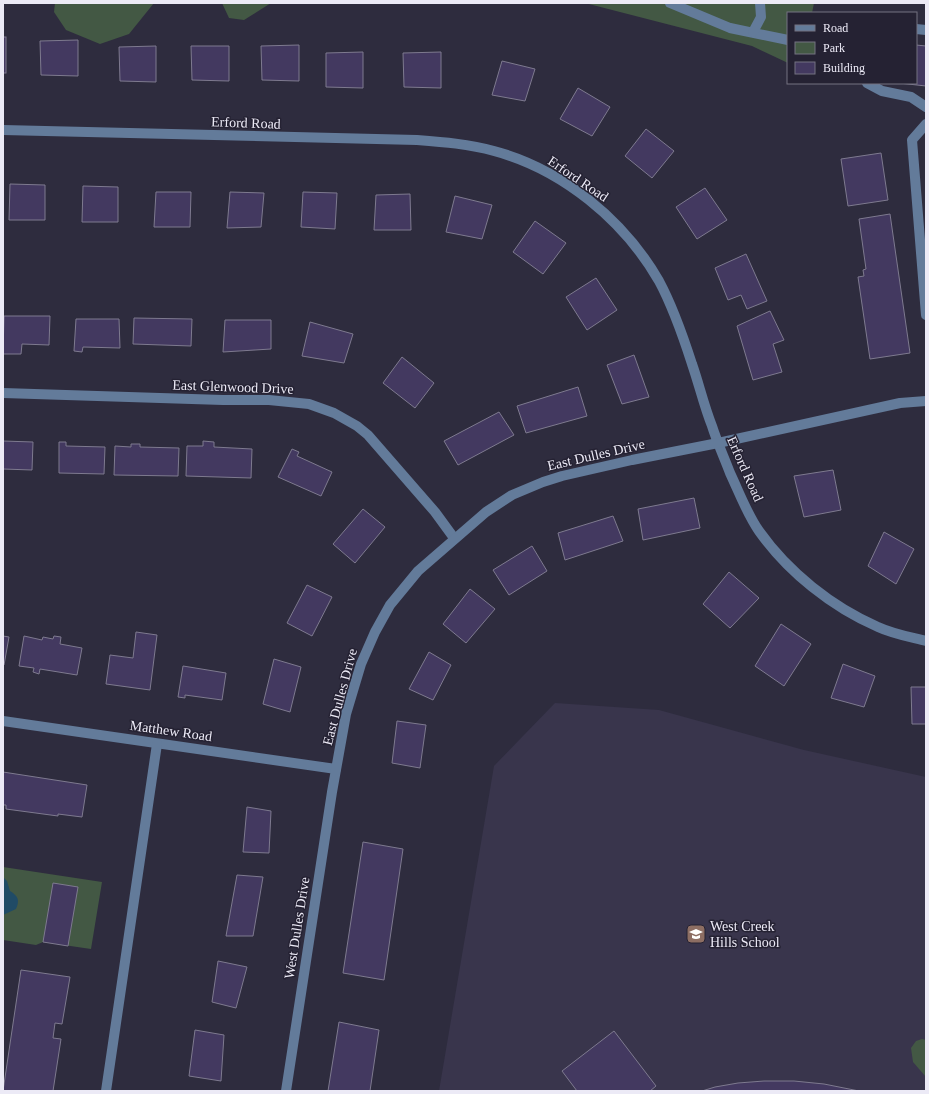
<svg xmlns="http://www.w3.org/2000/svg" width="929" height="1094" font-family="Georgia,serif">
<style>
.built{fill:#39354c}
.green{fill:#435844}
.water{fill:#204b66}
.building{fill:#433960;stroke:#7e7a8f}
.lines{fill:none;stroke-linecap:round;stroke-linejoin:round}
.minor{stroke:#637b9a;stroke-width:10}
.labels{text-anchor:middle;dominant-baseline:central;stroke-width:3;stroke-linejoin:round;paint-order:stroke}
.street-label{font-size:14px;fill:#eceaf6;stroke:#252233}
.poi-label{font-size:14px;fill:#eceaf6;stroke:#252233;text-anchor:start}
</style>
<rect width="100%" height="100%" fill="#2e2c3e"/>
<path class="built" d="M555,703L659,710L804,750L926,777V1091H439L494,766Z"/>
<g class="green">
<path d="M55,3H154L129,34L100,44L66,30L54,12Z"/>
<path d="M222,3H271L244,20L229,18Z"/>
<path d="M585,3H814L812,13H788V63L752,46Z"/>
<path d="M3,867L102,882L91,949L43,942L36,945L3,940Z"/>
<path d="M922,1039L926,1040V1077L913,1062L911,1048L916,1041Z"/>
</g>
<path class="water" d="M3,877L7,881L10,891C18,896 20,900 16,909L3,915Z"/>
<g class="building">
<rect x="3" y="37" width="3" height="36"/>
<path d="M78,40V76L41,75L40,41Z"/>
<path d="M299,45V81L262,80L261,46Z"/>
<path d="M916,45L926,46V86L899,83H916Z"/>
<path d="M156,46V82L120,81L119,47Z"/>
<path d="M191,46H229V81L192,80Z"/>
<path d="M363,52V88L326,87V53Z"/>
<path d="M441,52V88L404,87L403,53Z"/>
<path d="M502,61L535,69L525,101L492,95Z"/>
<path d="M578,88L610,107L592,136L560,119Z"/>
<path d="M646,129L674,151L652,178L625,156Z"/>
<path d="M881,153L888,200L848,206L841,159Z"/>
<path d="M10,184L45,185V220H9Z"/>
<path d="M83,186L118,187V222H82Z"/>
<path d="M705,188L727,220L697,239L676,207Z"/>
<path d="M156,192H191L190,227H154Z"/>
<path d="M230,192L264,193L261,227L227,228Z"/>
<path d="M303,192L337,193L335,229L301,227Z"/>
<path d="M410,194L411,230H374L376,195Z"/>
<path d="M455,196L492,205L482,239L446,232Z"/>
<path d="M890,214L910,353L870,359L858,277L864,276L863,270L866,269L859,219Z"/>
<path d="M535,221L566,243L543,274L513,252Z"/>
<path d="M746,254L767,301L747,309L741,295L728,300L715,268Z"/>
<path d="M596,278L617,310L587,330L566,297Z"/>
<path d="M770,311L784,340L773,344L782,372L753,380L737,326Z"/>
<path d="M4,316H50L49,345L22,344L21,354H3Z"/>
<path d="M134,318L192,319L191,346L133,344Z"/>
<path d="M76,319H119L120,348L83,347L82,352L74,351Z"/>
<path d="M225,320H271V349L223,352Z"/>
<path d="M310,322L353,334L344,363L302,356Z"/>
<path d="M634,355L649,397L622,404L607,365Z"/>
<path d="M402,357L434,383L415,408L383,383Z"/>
<path d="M578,387L587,416L526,433L517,406Z"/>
<path d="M499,412L514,435L458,465L444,441Z"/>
<path d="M3,441L33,442L32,470L3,469Z"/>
<path d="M203,441L214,442V447L252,449L251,478L186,476L187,446H203Z"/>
<path d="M59,442H66V446L105,447L104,474L59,473Z"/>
<path d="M131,444H140V447L179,448L178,476L114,475L115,446L131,447Z"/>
<path d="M292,449L299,452L297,456L332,472L321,496L278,477Z"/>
<path d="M833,470L841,510L804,517L794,476Z"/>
<path d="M694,498L700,528L643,540L638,509Z"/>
<path d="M363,509L385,527L355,563L333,544Z"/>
<path d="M613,516L623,541L565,560L558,533Z"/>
<path d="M884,532L914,549L896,584L868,566Z"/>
<path d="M532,546L547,571L509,595L493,570Z"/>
<path d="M729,572L759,598L730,628L703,604Z"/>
<path d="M307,585L332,597L312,636L287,623Z"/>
<path d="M470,589L495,609L466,643L443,624Z"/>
<path d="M781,624L811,644L784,686L755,666Z"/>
<path d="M136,632L157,635L150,690L106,684L110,655L133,658Z"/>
<path d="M3,636L9,637L4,665L3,664Z"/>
<path d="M24,636L42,640L43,637L53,639L54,636L61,637L60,644L82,648L77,675L40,669L39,674L33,672L34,668L19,666Z"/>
<path d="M429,652L451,665L433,700L409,689Z"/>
<path d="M274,659L301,667L290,712L263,704Z"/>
<path d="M843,664L875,676L864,707L831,698Z"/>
<path d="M183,666L226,673L222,700L185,695V698L178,697Z"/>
<path d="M911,687H926V724H912Z"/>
<path d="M397,721L426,725L420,768L392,763Z"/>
<path d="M3,772L87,785L82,817L58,814V816L6,809V805H3Z"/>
<path d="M247,807L271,811L269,853L243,852Z"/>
<path d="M363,842L403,849L384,980L343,973Z"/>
<path d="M237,875L263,877L253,936H226Z"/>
<path d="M53,883L78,887L68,946L43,942Z"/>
<path d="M218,961L247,967L236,1008L212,1002Z"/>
<path d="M21,970L70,977L62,1024L55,1023L53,1038L61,1039L53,1091H3Z"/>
<path d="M339,1022L379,1030L370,1091H328Z"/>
<path d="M195,1030L224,1035L221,1081L189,1076Z"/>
<path d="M614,1031L656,1086L650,1091H577L562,1071Z"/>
<path d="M764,1081H794L824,1084L859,1091H702L715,1087L738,1083Z"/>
</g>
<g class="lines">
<g class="minor">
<path d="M670,3L730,28L788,40"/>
<path d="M916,29L926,30"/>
<path d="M753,32L761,17L760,3"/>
<path d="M867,83L882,91L911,97L926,107"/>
<path d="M926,124L912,140L926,315"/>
<path d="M3,130L417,140C443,142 469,144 494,151C562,169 624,220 659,281C673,307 683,336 692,364C699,384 704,406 712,426C717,442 724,457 730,473C739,492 747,514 759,531C788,572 832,607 878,627C893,634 910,637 926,641"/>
<path d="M3,393L223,400H269L309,404L334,413L357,426L368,435L435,512L454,538"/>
<path d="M3,721L336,769"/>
<path d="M106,1091L157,744"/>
<path d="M286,1091L332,792L346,714L361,664L375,632L390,605L418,571L486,512L512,495L543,482L562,476L632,460L718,443L900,403L926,401"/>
</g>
</g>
<defs>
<g id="school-square" transform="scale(1)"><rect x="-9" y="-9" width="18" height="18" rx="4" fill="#8d6e63" stroke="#252233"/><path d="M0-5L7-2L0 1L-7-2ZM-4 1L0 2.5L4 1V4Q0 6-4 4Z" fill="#fff"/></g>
</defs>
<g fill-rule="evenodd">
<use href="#school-square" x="696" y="934"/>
</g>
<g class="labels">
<g class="street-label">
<text transform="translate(246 123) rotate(2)">Erford Road</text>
<text transform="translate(578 179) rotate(34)">Erford Road</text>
<text transform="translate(233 387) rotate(2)">East Glenwood Drive</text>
<text transform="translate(596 455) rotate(-13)">East Dulles Drive</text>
<text transform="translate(745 469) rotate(66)">Erford Road</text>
<text transform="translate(340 697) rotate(-75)">East Dulles Drive</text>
<text transform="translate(171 731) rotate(8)">Matthew Road</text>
<text transform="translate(297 928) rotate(-81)">West Dulles Drive</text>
</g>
<g class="poi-label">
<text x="710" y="926">West Creek<tspan x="710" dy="16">Hills School</tspan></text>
</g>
</g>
<rect width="929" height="1094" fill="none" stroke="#eceaf6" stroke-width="8"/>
<rect x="787" y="12" width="130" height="72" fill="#252233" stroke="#757281"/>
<rect x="795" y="25" width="20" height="6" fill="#637b9a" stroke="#757281"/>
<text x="823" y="32" font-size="12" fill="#eceaf6">Road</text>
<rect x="795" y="42" width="20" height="12" fill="#435844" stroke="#757281"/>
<text x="823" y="52" font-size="12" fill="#eceaf6">Park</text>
<rect x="795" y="62" width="20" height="12" fill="#433960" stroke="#757281"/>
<text x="823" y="72" font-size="12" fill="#eceaf6">Building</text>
</svg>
